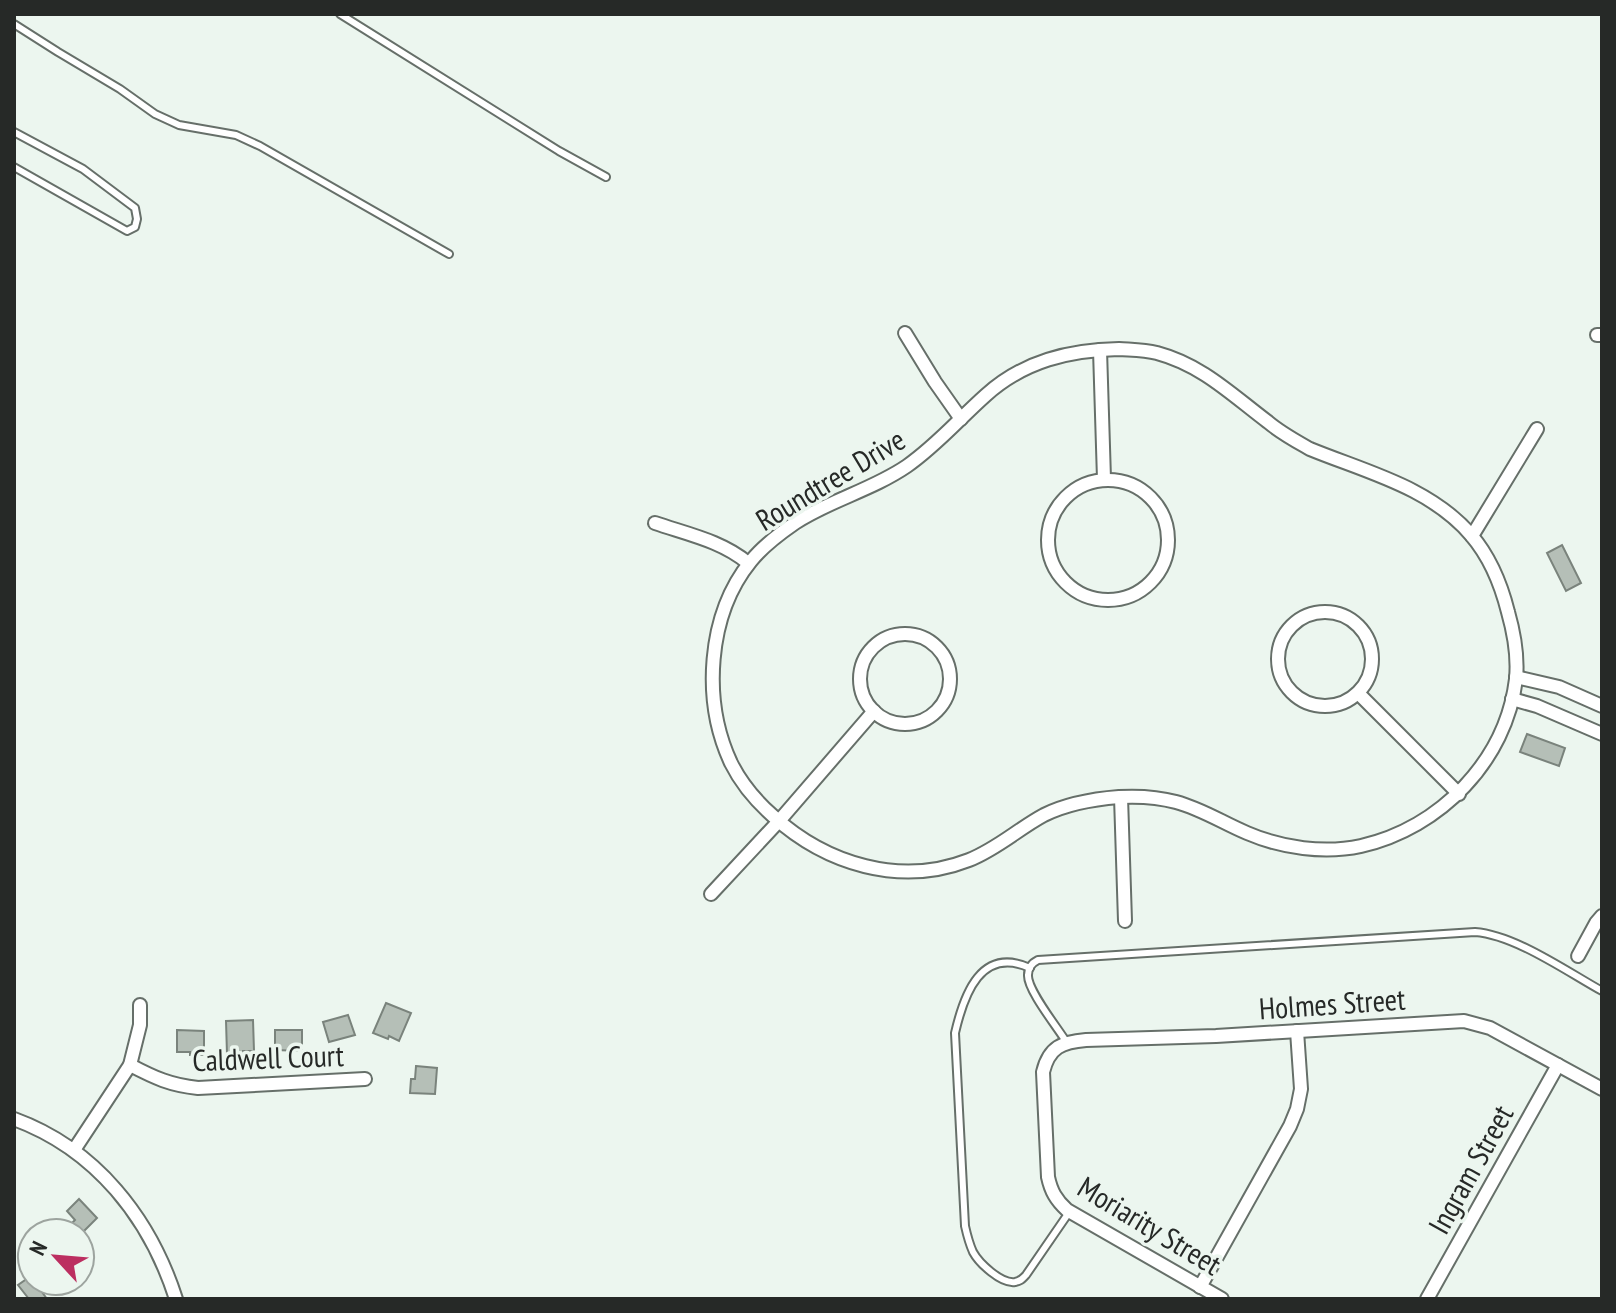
<svg xmlns="http://www.w3.org/2000/svg" width="1616" height="1313" font-family="'PT Sans Narrow',sans-serif">
<style>
.building{fill:#b5bfb7;stroke:#7a837c;stroke-width:2}
.lines{fill:none;stroke-linecap:round;stroke-linejoin:round}
.lane-casing{stroke:#666f69;stroke-width:10}
.street-casing{stroke:#666f69;stroke-width:16}
.lane{stroke:#fff;stroke-width:6}
.street{stroke:#fff;stroke-width:12}
.labels{text-anchor:middle;dominant-baseline:central;stroke-width:7;stroke-linejoin:round;paint-order:stroke}
.street-label{font-size:30px;fill:#262927;stroke:#ecf6ef}
</style>
<rect width="100%" height="100%" fill="#ecf6ef"/>
<g class="building">
<path d="M1562,545L1581,583L1566,591L1547,553Z"/>
<path d="M1527,734L1565,748L1559,766L1520,752Z"/>
<path d="M386,1003L411,1013L399,1041L389,1036L388,1039L373,1033Z"/>
<path d="M348,1015L355,1035L329,1042L323,1022Z"/>
<path d="M253,1020L254,1051H243V1054H227L226,1021Z"/>
<path d="M177,1030L204,1031V1055H190V1052H177Z"/>
<path d="M275,1030H302V1051L275,1050Z"/>
<path d="M416,1066L437,1068L435,1094L410,1093L411,1079H415Z"/>
<path d="M79,1199L97,1218L82,1233L72,1223L75,1220L67,1211Z"/>
<path d="M31,1276L32,1281H34L47,1299H29L18,1285Z"/>
</g>
<g class="lines">
<g class="lane-casing">
<g id="lane">
<path d="M340,14L559,151L606,177"/>
<path d="M14,24L58,52L120,89L155,114L179,125L236,135L260,146L449,254"/>
<path d="M14,132L83,169L135,208L137,219L135,227L127,231L14,167"/>
<path d="M1030,968C981,946 964,994 955,1033L965,1226C967,1235 969,1243 973,1252C979,1263 1001,1284 1015,1282C1021,1281 1022,1279 1026,1275L1070,1211"/>
<path d="M1067,1043C1058,1028 1027,990 1028,975C1028,967 1032,963 1038,960L1475,932C1515,935 1566,971 1602,991"/>
</g>
</g>
<g class="street-casing">
<g id="street">
<path d="M905,333L935,382L961,419"/>
<path d="M1597,335H1602"/>
<path d="M1119,349C1132,350 1144,350 1157,353C1202,365 1232,395 1268,422C1281,433 1296,441 1310,449C1366,472 1430,487 1471,535C1490,557 1501,584 1508,612C1514,633 1518,658 1516,679C1506,761 1440,828 1361,846C1324,854 1282,848 1247,833C1223,823 1202,809 1176,802C1158,797 1138,796 1119,797C1094,799 1066,804 1044,815C1018,829 997,849 969,860C900,887 826,864 773,816C756,801 741,783 731,763C702,701 707,615 751,561C763,546 779,534 795,523C830,500 872,490 907,466C936,446 959,419 986,395C1024,361 1069,350 1119,349Z"/>
<path d="M1100,350L1104,479"/>
<circle cx="1108" cy="540" r="60"/>
<path d="M655,523C687,534 722,541 748,563"/>
<path d="M1472,536L1537,429"/>
<circle cx="1325" cy="659" r="47"/>
<circle cx="905" cy="679" r="45"/>
<path d="M1516,677L1559,687L1602,706"/>
<path d="M1358,693L1459,794"/>
<path d="M1512,699L1537,706L1602,734"/>
<path d="M1121,797L1125,921"/>
<path d="M711,894L779,821L874,711"/>
<path d="M1578,956L1596,923L1602,916"/>
<path d="M130,1065C155,1078 170,1085 198,1088L365,1079"/>
<path d="M14,1119C96,1149 150,1218 176,1299"/>
<path d="M74,1150L130,1065L140,1025V1005"/>
<path d="M1200,1287L1290,1126L1297,1109L1301,1089L1297,1031"/>
<path d="M1222,1299L1067,1210C1056,1200 1051,1191 1048,1177L1043,1072C1049,1047 1062,1042 1086,1040L1216,1036L1464,1021L1490,1028L1602,1089"/>
<path d="M1427,1299L1558,1065"/>
</g>
</g>
<use href="#lane" class="lane"/>
<use href="#street" class="street"/>
</g>
<g class="labels">
<g class="street-label">
<text transform="translate(830 479) rotate(-31)">Roundtree Drive</text>
<text transform="translate(1332 1003) rotate(-4)">Holmes Street</text>
<text transform="translate(268 1057) rotate(-2)">Caldwell Court</text>
<text transform="translate(1470 1169) rotate(-61)">Ingram Street</text>
<text transform="translate(1150 1225) rotate(31)">Moriarity Street</text>
</g>
</g>
<rect width="1616" height="1313" fill="none" stroke="#262927" stroke-width="32"/>
<g transform="translate(56 1257) rotate(296)"><circle r="38" fill="#ecf6ef" stroke="#9da49f" stroke-width="2"/>
<path d="M0-6L14 30L0 20L-14 30Z" fill="#bc2e60"/>
<text y="-12" font-size="22" font-weight="bold" text-anchor="middle" fill="#262927">N</text>
</g>
</svg>
